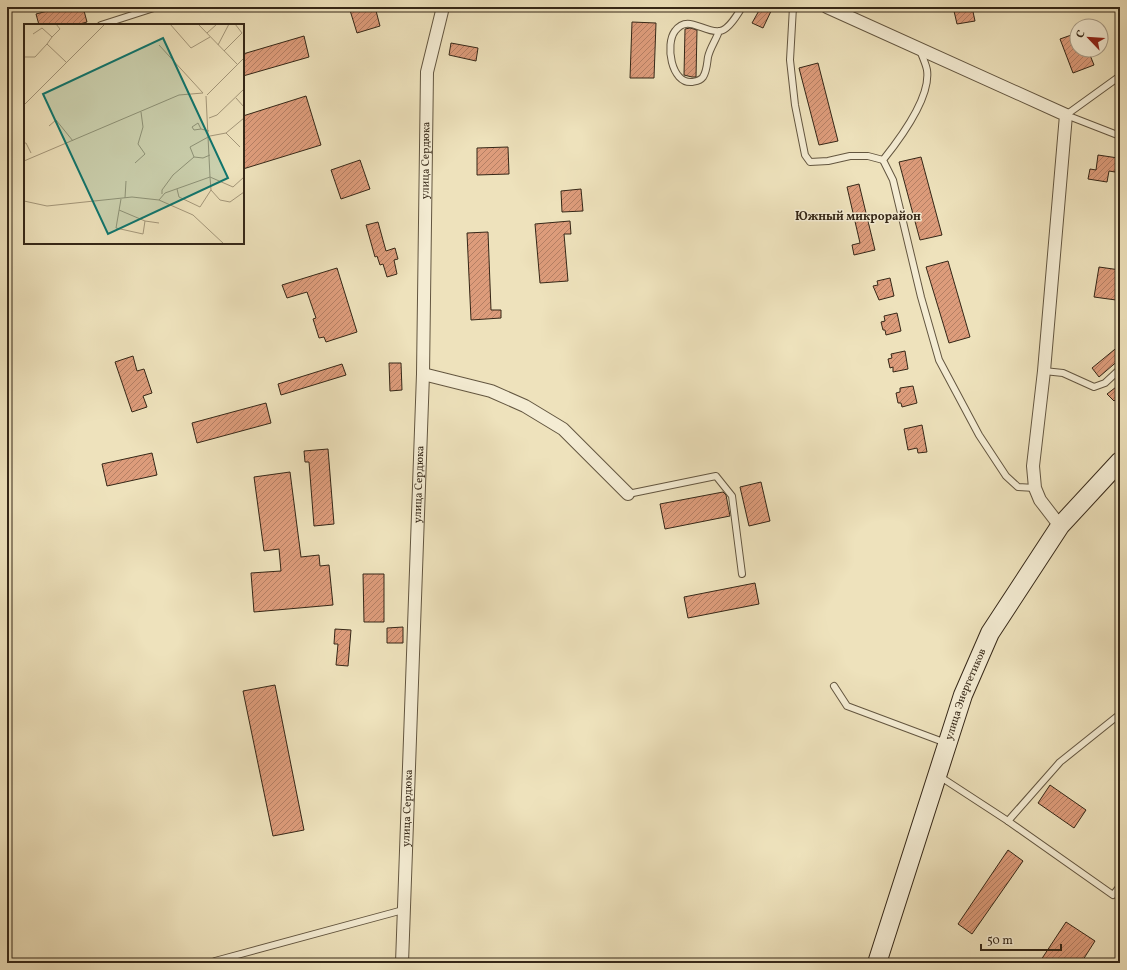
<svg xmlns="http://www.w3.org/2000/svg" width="1127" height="970" font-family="Vollkorn,serif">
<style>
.building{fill:url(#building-hatch);stroke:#352717}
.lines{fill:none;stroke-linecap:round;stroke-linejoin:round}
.service-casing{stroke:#635640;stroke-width:8}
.minor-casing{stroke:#635640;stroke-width:14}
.secondary-casing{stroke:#352717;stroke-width:20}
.service{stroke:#f4ecd3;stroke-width:6}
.minor{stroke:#f4ecd3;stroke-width:12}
.secondary{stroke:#f4ecd3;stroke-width:18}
.labels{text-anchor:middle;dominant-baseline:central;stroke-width:3;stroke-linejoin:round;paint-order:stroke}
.street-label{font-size:11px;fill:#352717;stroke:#f4ecd3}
.neighbourhood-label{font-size:12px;font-weight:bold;fill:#352717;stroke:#f4ecd3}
.inset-road{fill:none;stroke:#a4977a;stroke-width:1}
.view{fill:#0f766e;fill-opacity:0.15;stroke:#0f766e;stroke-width:2}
.inset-edge{fill:none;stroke:#352717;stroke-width:2}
</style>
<defs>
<pattern id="building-hatch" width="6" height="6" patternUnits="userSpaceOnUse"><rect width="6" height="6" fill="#dd9c7b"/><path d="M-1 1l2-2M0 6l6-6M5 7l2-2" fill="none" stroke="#b47f64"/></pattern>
</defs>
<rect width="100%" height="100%" fill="#eee2bc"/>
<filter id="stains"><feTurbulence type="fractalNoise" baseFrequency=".005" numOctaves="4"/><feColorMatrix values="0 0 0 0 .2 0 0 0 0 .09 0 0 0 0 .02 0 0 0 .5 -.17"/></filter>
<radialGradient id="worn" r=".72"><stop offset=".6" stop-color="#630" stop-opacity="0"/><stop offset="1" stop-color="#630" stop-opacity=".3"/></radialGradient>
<g class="building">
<path d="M63,7H83L87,22L76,25H39L36,14Z"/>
<path d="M349,7H375L380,26L357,33Z"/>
<path d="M761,7H773L763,28L752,23Z"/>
<path d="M972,7L975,21L957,24L954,11Z"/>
<path d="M632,22L656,23L654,78H630Z"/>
<path d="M690,28L697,30L696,77H692L684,75L685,29Z"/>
<path d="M1077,33V50H1088L1094,65L1073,73L1060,39Z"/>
<path d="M304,36L309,57L243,76V54Z"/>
<path d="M451,43L478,48L476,61L449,55Z"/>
<path d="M818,63L838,141L819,145L799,68Z"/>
<path d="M306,96L321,145L243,169V116Z"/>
<path d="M508,147L509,174L477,175V148Z"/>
<path d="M1098,155L1118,158L1115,172L1109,171L1107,182L1088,179L1090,169L1096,170Z"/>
<path d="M921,157L942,235L920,240L899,162Z"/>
<path d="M360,160L370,189L341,199L331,170Z"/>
<path d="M859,184L875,250L854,255L852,245L860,243L847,187Z"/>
<path d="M581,189L583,211L562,212L561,191Z"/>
<path d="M570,221L571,234H564L568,281L540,283L535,224Z"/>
<path d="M378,222L386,251L395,248L398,259L394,260L397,274L387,277L383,264L380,265L377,256L375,257L366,225Z"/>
<path d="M488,232L491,310H501V318L471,320L467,233Z"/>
<path d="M948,261L970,337L949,343L926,267Z"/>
<path d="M1099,267L1120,270L1116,300L1094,297Z"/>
<path d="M337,268L357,332L326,342L324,337L319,338L313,319L316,318L307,292L287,298L282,285Z"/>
<path d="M890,278L894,296L879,300L873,286L878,285L877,281Z"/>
<path d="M897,313L901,331L886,335L885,330H883L881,322L885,321L884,316Z"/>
<path d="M1120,345V359L1099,377L1092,368Z"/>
<path d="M905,351L908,369L893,372V367L890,368L888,359L892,358L891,354Z"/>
<path d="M133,356L137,371L144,369L152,393L143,396L147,407L132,412L115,362Z"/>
<path d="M389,363H401L402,390L390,391Z"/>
<path d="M342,364L346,375L281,395L278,384Z"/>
<path d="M1120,384V396L1114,401L1107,394Z"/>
<path d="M913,386L917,403L902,407L901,403H898L896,393L900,392V388Z"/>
<path d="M266,403L271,423L197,443L192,423Z"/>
<path d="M922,425L927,452L918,453L917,448L908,450L904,429Z"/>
<path d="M328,449L334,524L314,526L309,462H305L304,451Z"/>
<path d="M152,453L157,475L107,486L102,464Z"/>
<path d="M290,472L301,557L319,555L320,566L329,565L333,605L254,612L251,573L281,571L279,549L264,551L254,477Z"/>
<path d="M761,482L770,521L749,526L740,487Z"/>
<path d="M723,492L726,495L730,516L665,529L660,504Z"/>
<path d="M363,574H384V622H364Z"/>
<path d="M755,583L759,604L688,618L684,597Z"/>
<path d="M403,627V643H387V628Z"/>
<path d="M335,629L351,630L348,666L336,665L338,644H334Z"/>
<path d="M275,685L304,830L273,836L243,691Z"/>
<path d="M1050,785L1086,810L1074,828L1038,803Z"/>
<path d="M1008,850L1023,861L972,934L958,924Z"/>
<path d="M1066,922L1095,941L1081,963H1039Z"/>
</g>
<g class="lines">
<g class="service-casing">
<g id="service">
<path d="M793,7L790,60L795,105L805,155L810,162L828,161L850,156H868L883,160"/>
<path d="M101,25L157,7"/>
<path d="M719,31C716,40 710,48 708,57C707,63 707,71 703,77C700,81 697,81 692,82C671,84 665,44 675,31C688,13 704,34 720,31C728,30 738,14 742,7"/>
<path d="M920,50C922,56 926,64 927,70C931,97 899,140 883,160L893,180L921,297L939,360L979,435L1006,476L1018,487L1035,488"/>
<path d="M1120,76L1066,115L1120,136"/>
<path d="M1044,371L1063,373L1094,387L1105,383L1120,369"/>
<path d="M628,494L716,476L732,496L742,574"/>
<path d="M834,686L847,706L946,743"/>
<path d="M939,776L1008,821L1113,895L1120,886"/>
<path d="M1008,821L1060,762L1120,714"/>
<path d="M215,963V961L403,910"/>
</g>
</g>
<g class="minor-casing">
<g id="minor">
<path d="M827,7L1066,115L1044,371L1033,466L1035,488L1040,500L1060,526"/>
<path d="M423,374L491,391L525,406L563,429L628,494"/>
<path id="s1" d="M402,963L423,374L427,72L443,7"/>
</g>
</g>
<g class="secondary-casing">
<g id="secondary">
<path id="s2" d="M877,963L963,695L990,633L1060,526L1120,461"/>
</g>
</g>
<use href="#service" class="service"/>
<use href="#minor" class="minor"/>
<use href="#secondary" class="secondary"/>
</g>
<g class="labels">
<g class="street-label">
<text stroke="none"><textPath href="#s1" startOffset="803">улица Сердюка</textPath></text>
<text stroke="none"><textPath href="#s1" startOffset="479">улица Сердюка</textPath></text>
<text stroke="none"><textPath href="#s2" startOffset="283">улица Энергетиков</textPath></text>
<text stroke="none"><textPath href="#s1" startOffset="155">улица Сердюка</textPath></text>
</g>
<g class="neighbourhood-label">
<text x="858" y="217">Южный микрорайон</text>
</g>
</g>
<g transform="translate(24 24)">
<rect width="220" height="220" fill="#eee2bc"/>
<path class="inset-road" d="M146,0L167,24L186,13M174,0L213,40M183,9L193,0M9,10L18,4L28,13L23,20L42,38M28,13L36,5L32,0M135,21L179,69M194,21L205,0M200,27L218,9L211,0M0,33H11L23,20M183,71L220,34M212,74L220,83M0,81L81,0M185,94L193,91L220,65M25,102L32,96L49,117M177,105L170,106L168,103L174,99L177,105L185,107M202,109L216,123M0,119H2L7,129M170,133L166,123L186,112L202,109L220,94M0,137L155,71L179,69M111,139L121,130L114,120L119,103L117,88M220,153L209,163L186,153L187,166L196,176L206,178L220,168M153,165L155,173L176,183L187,166M138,170V166L149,151L170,133L179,134L186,131M101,174L102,157M135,176L141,169L186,153L182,72M0,177L23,182L108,173L135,176L169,191L200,220M95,186L121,197L119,210L92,204L97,175M121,197L135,199"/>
<path class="view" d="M139,14L204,154L84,210L19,70Z"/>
<rect width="220" height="220" class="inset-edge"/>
</g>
<rect width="1127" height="970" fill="none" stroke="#eee2bc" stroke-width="24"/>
<rect x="8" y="8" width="1111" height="954" fill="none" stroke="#352717" stroke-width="2"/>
<rect x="12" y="12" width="1103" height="946" fill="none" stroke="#352717"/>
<g transform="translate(1089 38) rotate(295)"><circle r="19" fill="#f4ecd3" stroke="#a89d88"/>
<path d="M0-3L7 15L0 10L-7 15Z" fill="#8f2418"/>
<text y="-6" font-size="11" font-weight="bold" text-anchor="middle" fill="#352717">С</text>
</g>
<path d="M981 944v6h80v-6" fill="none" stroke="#352717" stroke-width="2"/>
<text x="987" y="944" font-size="12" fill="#352717" stroke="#f4ecd3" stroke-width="3" paint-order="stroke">50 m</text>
<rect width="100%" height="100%" filter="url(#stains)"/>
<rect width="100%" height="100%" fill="url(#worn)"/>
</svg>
